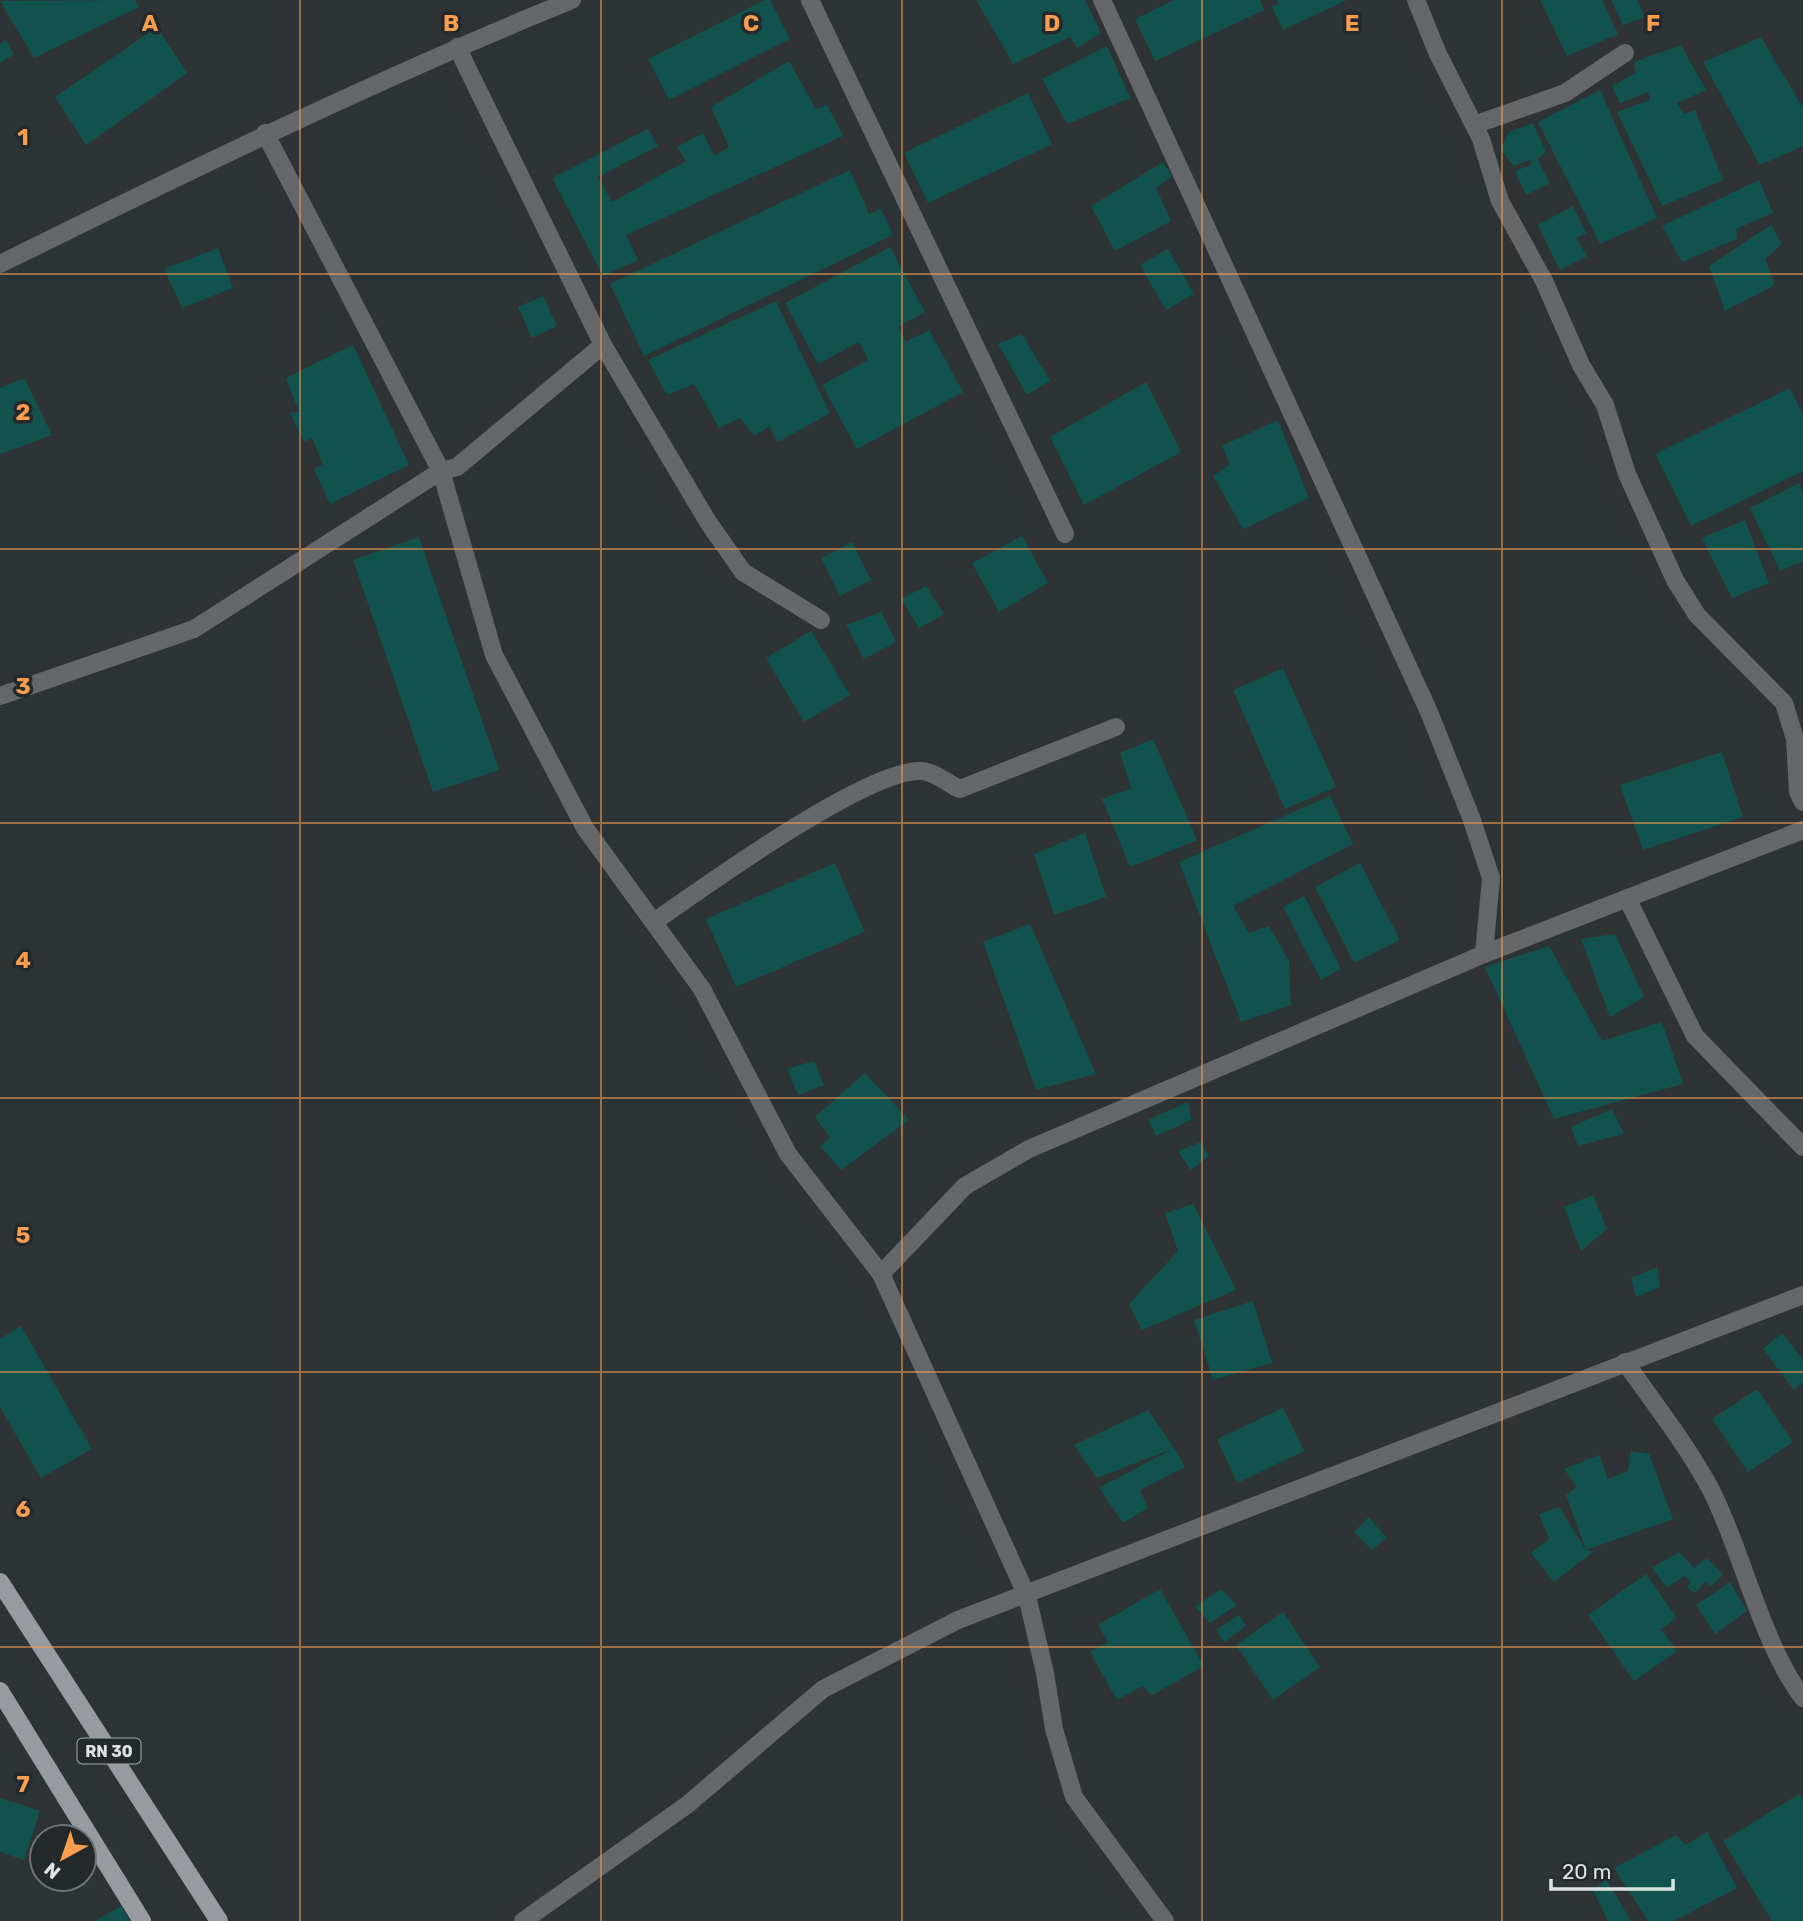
<svg xmlns="http://www.w3.org/2000/svg" width="1803" height="1921" font-family="Rubik,sans-serif">
<style>
.building{fill:#12534f}
.lines{fill:none;stroke-linecap:round;stroke-linejoin:round}
.street{stroke:#656769;stroke-width:18}
.primary{stroke:#979a9f;stroke-width:18}
.grid{fill:none;stroke:#fb9e50;stroke-width:2;stroke-opacity:0.55}
.labels{text-anchor:middle;dominant-baseline:central;stroke-width:7;stroke-linejoin:round;paint-order:stroke}
.shield{fill:#242a2c;stroke:#a6abad;stroke-width:2}
.shield-label{font-size:16px;font-weight:bold;fill:#dee2e4}
.grid-label{font-size:23px;text-anchor:middle;font-weight:bold;fill:#fb9e50;stroke:#242a2c;stroke-width:7;stroke-linejoin:round;paint-order:stroke}
</style>
<rect width="100%" height="100%" fill="#2e3436"/>
<g class="building">
<path d="M135,0L139,7L34,58L0,1Z"/>
<path d="M765,0H770L790,39L669,100L648,59Z"/>
<path d="M976,0H1085L1101,33L1077,48L1070,37L1013,64Z"/>
<path d="M1174,0H1260L1264,10L1155,61L1135,19Z"/>
<path d="M1277,0H1347L1283,30L1271,6L1279,4Z"/>
<path d="M1540,0H1602L1618,34L1567,56Z"/>
<path d="M1611,0H1637L1645,17L1623,25Z"/>
<path d="M157,27L187,73L86,145L55,97Z"/>
<path d="M1761,37L1803,108V146L1760,165L1703,62Z"/>
<path d="M6,40L14,54L0,63V44Z"/>
<path d="M1681,45L1706,90L1677,103L1684,114L1695,110L1723,180L1662,206L1617,112L1650,100L1648,92L1620,103L1612,86L1636,73L1634,62Z"/>
<path d="M1107,46L1130,98L1067,124L1042,79Z"/>
<path d="M789,61L816,109L827,105L843,136L626,235L638,260L603,276L552,178L648,129L658,146L598,177L612,202L686,161L677,147L703,133L714,156L729,147L711,107Z"/>
<path d="M1600,90L1657,218L1600,244L1538,122Z"/>
<path d="M1028,93L1052,144L928,203L904,153Z"/>
<path d="M1533,123L1546,152L1537,159L1550,183L1526,195L1515,171L1532,165L1529,160L1514,166L1500,150L1509,132Z"/>
<path d="M1163,162L1172,176L1156,188L1171,221L1115,251L1091,206Z"/>
<path d="M850,170L869,214L881,209L893,235L644,356L610,284Z"/>
<path d="M1759,180L1773,213L1736,229L1737,239L1682,262L1662,226Z"/>
<path d="M1573,206L1586,233L1576,238L1587,256L1560,270L1538,225Z"/>
<path d="M1771,225L1782,244L1765,259L1775,285L1725,311L1709,266Z"/>
<path d="M890,247L925,312L898,327L906,342L929,330L963,392L857,449L822,385L868,360L859,342L818,364L785,303Z"/>
<path d="M218,248L233,288L182,308L164,269Z"/>
<path d="M1168,249L1194,294L1166,310L1140,265Z"/>
<path d="M543,296L557,326L532,338L518,307Z"/>
<path d="M776,301L830,413L778,442L769,427L754,436L740,418L719,428L694,384L667,395L648,360Z"/>
<path d="M1022,334L1050,381L1027,395L998,344Z"/>
<path d="M353,345L409,465L330,504L314,469L323,464L312,438L304,442L290,413L299,412L286,378Z"/>
<path d="M24,378L52,435L0,454V388Z"/>
<path d="M1146,382L1181,452L1084,505L1050,437Z"/>
<path d="M1790,388L1803,415V471L1691,526L1655,454Z"/>
<path d="M1278,420L1309,498L1243,529L1213,476L1230,464L1222,446Z"/>
<path d="M1799,483L1803,494V561L1780,571L1750,508Z"/>
<path d="M1745,520L1769,583L1732,598L1702,538Z"/>
<path d="M1022,536L1048,583L999,612L972,563Z"/>
<path d="M419,537L499,770L433,792L353,560Z"/>
<path d="M852,542L871,580L840,596L821,558Z"/>
<path d="M926,586L944,614L919,628L901,599Z"/>
<path d="M881,612L896,642L864,659L846,625Z"/>
<path d="M811,631L850,695L804,722L766,658Z"/>
<path d="M1283,668L1336,787L1285,809L1233,690Z"/>
<path d="M1153,739L1197,840L1130,867L1102,799L1131,788L1120,753Z"/>
<path d="M1722,752L1743,817L1643,850L1620,785Z"/>
<path d="M1330,796L1353,844L1233,906L1249,933L1269,926L1289,961L1291,1005L1241,1022L1179,862Z"/>
<path d="M1085,833L1106,897L1054,915L1034,854Z"/>
<path d="M835,863L865,932L736,987L706,919Z"/>
<path d="M1360,863L1400,940L1354,963L1315,887Z"/>
<path d="M1304,896L1341,969L1321,980L1283,907Z"/>
<path d="M1030,924L1096,1074L1036,1090L983,942Z"/>
<path d="M1615,934L1644,997L1610,1017L1581,939Z"/>
<path d="M1549,946L1602,1041L1662,1022L1683,1084L1554,1119L1485,967Z"/>
<path d="M814,1061L824,1085L798,1095L787,1069Z"/>
<path d="M865,1073L909,1120L841,1170L820,1146L830,1138L815,1117Z"/>
<path d="M1188,1102L1191,1120L1156,1136L1148,1120Z"/>
<path d="M1612,1109L1624,1134L1578,1146L1571,1127Z"/>
<path d="M1201,1142L1209,1156L1191,1170L1178,1151Z"/>
<path d="M1593,1195L1607,1229L1581,1251L1564,1207Z"/>
<path d="M1193,1204L1236,1290L1142,1330L1129,1304L1178,1251L1165,1213Z"/>
<path d="M1657,1267L1660,1287L1636,1297L1631,1278Z"/>
<path d="M1253,1301L1272,1363L1213,1380L1194,1320Z"/>
<path d="M21,1326L92,1449L41,1478L0,1407V1339Z"/>
<path d="M1782,1333L1803,1360V1382L1794,1390L1763,1349Z"/>
<path d="M1757,1389L1793,1442L1748,1472L1712,1419Z"/>
<path d="M1283,1408L1304,1451L1237,1483L1217,1439Z"/>
<path d="M1148,1410L1174,1448L1185,1467L1140,1490L1148,1508L1123,1523L1099,1488L1174,1448L1097,1478L1074,1445Z"/>
<path d="M1631,1451L1649,1454L1673,1519L1586,1550L1594,1551L1554,1582L1531,1553L1549,1539L1539,1514L1559,1507L1586,1550L1566,1495L1577,1487L1564,1469L1599,1455L1608,1479L1628,1471Z"/>
<path d="M1369,1517L1386,1538L1372,1550L1354,1532Z"/>
<path d="M1679,1552L1694,1568L1707,1558L1723,1575L1711,1586L1706,1581L1695,1593L1687,1587L1691,1582L1684,1576L1667,1588L1652,1568Z"/>
<path d="M1646,1574L1677,1618L1661,1629L1677,1651L1634,1681L1588,1615Z"/>
<path d="M1730,1582L1747,1611L1715,1634L1696,1605Z"/>
<path d="M1160,1589L1204,1666L1152,1695L1142,1686L1117,1700L1090,1652L1108,1642L1098,1625Z"/>
<path d="M1221,1589L1237,1605L1210,1623L1195,1607Z"/>
<path d="M1283,1612L1320,1667L1273,1700L1236,1645Z"/>
<path d="M1239,1615L1246,1626L1224,1642L1216,1630Z"/>
<path d="M1799,1794L1803,1800V1921H1772L1723,1841Z"/>
<path d="M0,1798L40,1811L24,1860L0,1852Z"/>
<path d="M1707,1832L1737,1888L1674,1921H1648L1614,1868L1676,1835L1686,1845Z"/>
<path d="M1606,1879L1631,1921H1608L1593,1890Z"/>
<path d="M121,1906L130,1921H95Z"/>
</g>
<g class="lines">
<g class="street">
<path d="M810,0L1065,534"/>
<path d="M1102,0L1429,712L1472,820L1491,878L1484,954"/>
<path d="M1416,0L1438,54L1481,139L1500,201L1544,281L1581,365L1605,405L1627,474L1675,580L1697,615L1784,703L1795,739L1798,792L1803,802"/>
<path d="M457,47L603,345L708,522L743,572L821,620"/>
<path d="M1474,125L1565,93L1625,53"/>
<path d="M265,133L441,471L494,655L585,828L702,989L788,1154L881,1274L1027,1596L1045,1673L1054,1729L1074,1797L1165,1921"/>
<path d="M0,264C189,171 377,79 572,0"/>
<path d="M0,696L194,629L441,471L457,467L603,345"/>
<path d="M1627,898L1695,1036L1803,1147"/>
<path d="M654,922C704,887 867,769 921,771C933,771 949,784 960,789L1116,727"/>
<path d="M881,1274L965,1186L1029,1149L1484,954L1803,830"/>
<path d="M1625,1362C1653,1402 1690,1449 1712,1492C1743,1554 1762,1644 1803,1698"/>
<path d="M523,1921L687,1805L823,1689L958,1620L1803,1295"/>
</g>
<g class="primary">
<path d="M0,1582L219,1921"/>
<path d="M0,1691L142,1921"/>
</g>
</g>
<path class="grid" d="M300,0V1921M601,0V1921M902,0V1921M1202,0V1921M1502,0V1921M0,274H1803M0,549H1803M0,823H1803M0,1098H1803M0,1372H1803M0,1647H1803"/>
<g class="labels">
<rect class="shield" x="77.5" y="1738.5" width="63" height="25" rx="5"/>
<g class="shield-label">
<text x="109" y="1751">RN 30</text>
</g>
</g>
<g class="grid-label">
<text x="150" y="31">A</text>
<text x="451" y="31">B</text>
<text x="751" y="31">C</text>
<text x="1052" y="31">D</text>
<text x="1352" y="31">E</text>
<text x="1653" y="31">F</text>
<text x="23" y="145">1</text>
<text x="23" y="420">2</text>
<text x="23" y="694">3</text>
<text x="23" y="968">4</text>
<text x="23" y="1243">5</text>
<text x="23" y="1517">6</text>
<text x="23" y="1792">7</text>
</g>
<g transform="translate(63 1858) rotate(220)"><circle r="33" fill="#242a2c" stroke="#6e7476" stroke-width="2"/>
<path d="M0-5L12 26L0 18L-12 26Z" fill="#fb9e50"/>
<text y="-10" font-size="19" font-weight="bold" text-anchor="middle" fill="#dee2e4">N</text>
</g>
<path d="M1551 1879v10h122v-10" fill="none" stroke="#dee2e4" stroke-width="3.5"/>
<text x="1562" y="1879" font-size="21" fill="#dee2e4" stroke="#242a2c" stroke-width="5" paint-order="stroke">20 m</text>
</svg>
